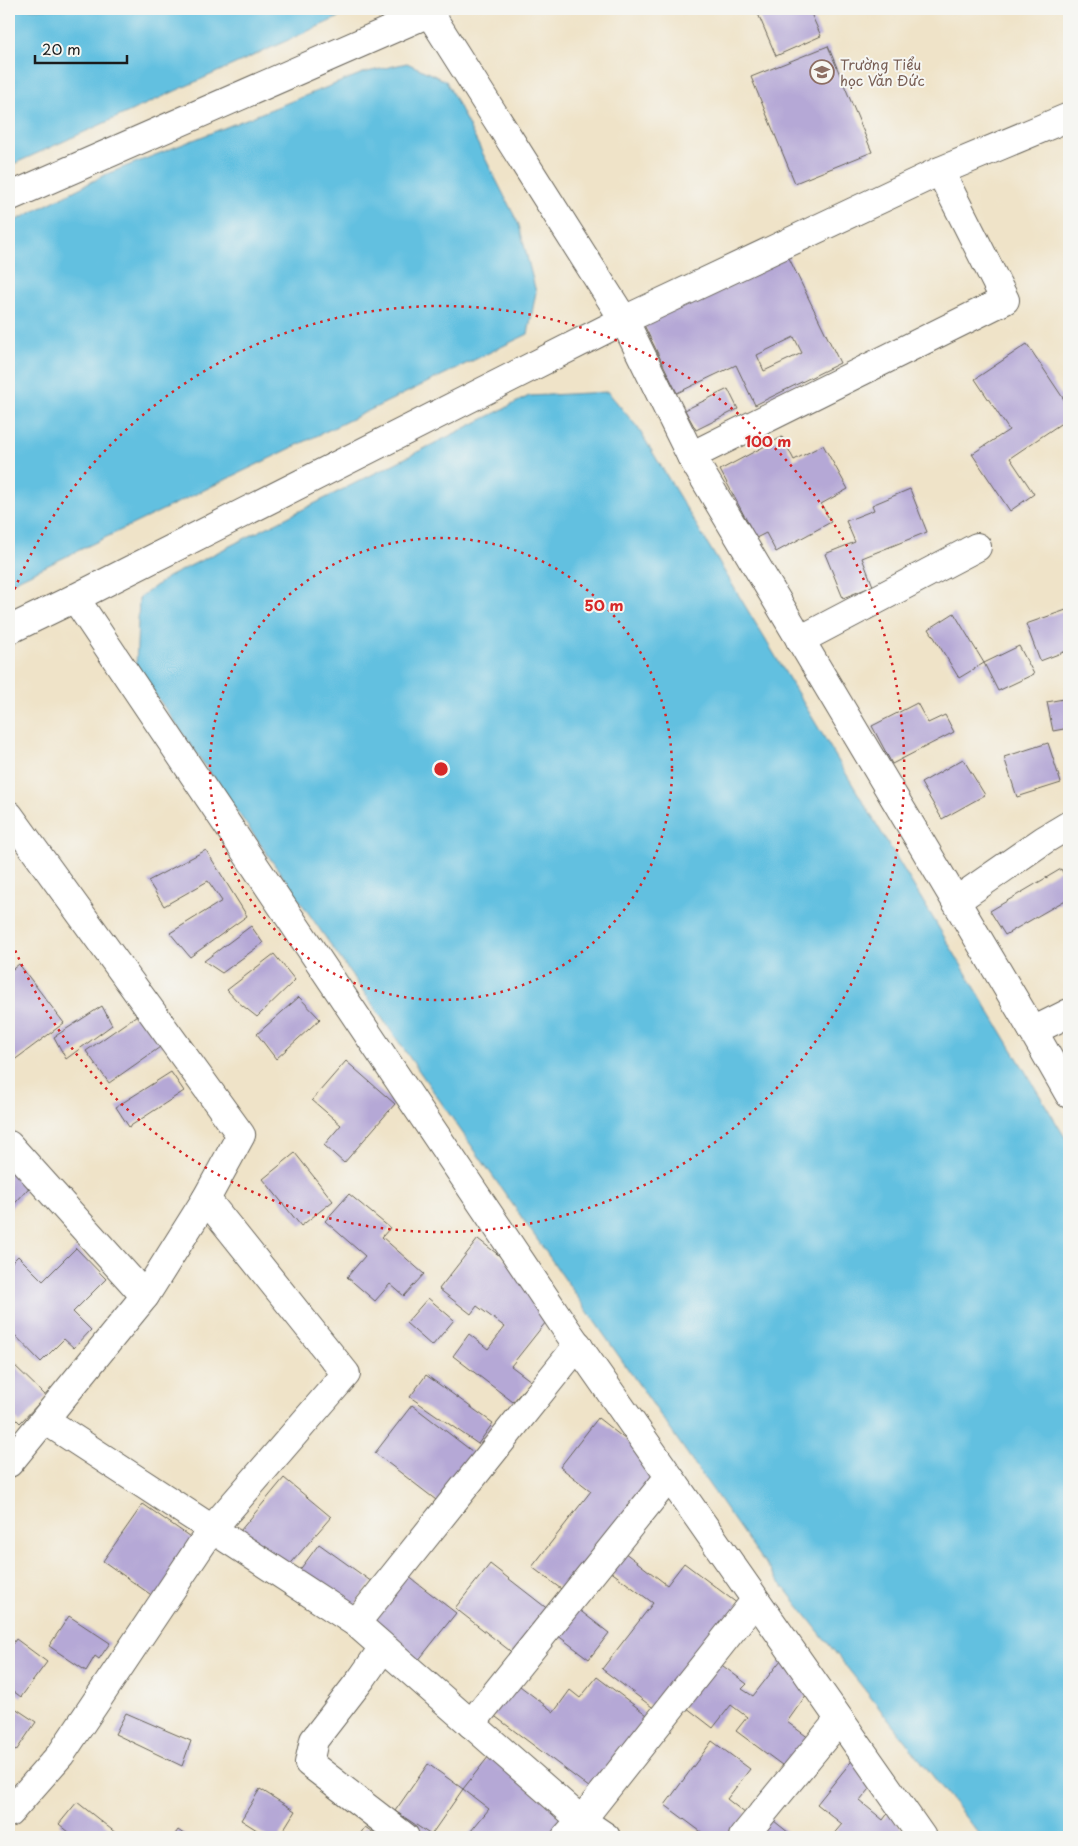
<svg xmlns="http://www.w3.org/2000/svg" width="1078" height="1846" font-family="'Playpen Sans',sans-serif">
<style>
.water{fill:#62c0e0;stroke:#3f6e7e}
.building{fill:#b5a8d6;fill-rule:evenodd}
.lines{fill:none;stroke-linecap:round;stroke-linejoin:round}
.minor-casing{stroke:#666258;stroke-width:30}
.minor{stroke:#fff;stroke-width:28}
.ring{fill:none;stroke:#d62828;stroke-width:2.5;stroke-dasharray:2.5 5}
.labels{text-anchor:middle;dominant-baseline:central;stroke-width:4;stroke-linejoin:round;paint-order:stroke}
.education-label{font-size:14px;fill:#785e54;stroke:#f6f6f2;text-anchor:start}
.centre{fill:#d62828;stroke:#f6f6f2;stroke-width:2.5}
.ring-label{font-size:15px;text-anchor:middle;font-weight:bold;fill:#d62828;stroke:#f6f6f2;stroke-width:4;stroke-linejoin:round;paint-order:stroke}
</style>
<rect width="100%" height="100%" fill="#f6f6f2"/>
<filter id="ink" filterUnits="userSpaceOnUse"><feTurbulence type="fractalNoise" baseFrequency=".02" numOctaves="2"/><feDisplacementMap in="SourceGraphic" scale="10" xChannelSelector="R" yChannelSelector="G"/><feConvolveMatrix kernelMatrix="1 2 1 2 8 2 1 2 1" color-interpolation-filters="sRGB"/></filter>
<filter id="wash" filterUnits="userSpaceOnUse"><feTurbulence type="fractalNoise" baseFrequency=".0096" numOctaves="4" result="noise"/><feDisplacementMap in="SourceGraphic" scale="20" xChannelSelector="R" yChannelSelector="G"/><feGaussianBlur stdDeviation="1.12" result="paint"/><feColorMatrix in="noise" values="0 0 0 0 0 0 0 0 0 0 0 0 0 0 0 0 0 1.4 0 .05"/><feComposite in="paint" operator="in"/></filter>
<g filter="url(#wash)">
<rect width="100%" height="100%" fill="#efe3c8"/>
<g class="water">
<path d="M9,9H357L9,166Z"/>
<path d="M407,63L446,81L519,225L536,292L528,334L9,584V224L107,174L363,73Z"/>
<path d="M608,392L638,428L1069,1144V1837H981L759,1556L136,667L139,598L168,577L529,396Z"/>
</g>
<g id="blocks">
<g class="building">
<path d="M756,9H809L821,36L776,56Z"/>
<path d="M828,46L872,152L795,183L751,77Z"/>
<path d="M787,254L840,363L755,405L736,365L677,393L643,323ZM794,337L802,353L764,371L757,355Z"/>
<path d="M1027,344L1069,407V418L1010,458L1034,494L1010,511L972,454L1009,430L975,379Z"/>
<path d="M728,389L738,409L696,430L685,410Z"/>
<path d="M782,437L794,460L823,445L848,489L821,504L831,522L776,552L766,533L756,538L720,470Z"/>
<path d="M910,489L927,532L862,558L873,586L843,598L825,554L855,542L846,521L874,510L872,505Z"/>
<path d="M1069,609V650L1040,661L1026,624Z"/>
<path d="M954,613L984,663L1019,646L1034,674L998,691L984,663L959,678L929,629Z"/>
<path d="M1069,698V728L1053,731L1047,702Z"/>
<path d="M917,703L928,723L945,715L954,732L892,764L872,726Z"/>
<path d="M1048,743L1061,783L1017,797L1004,757Z"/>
<path d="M963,759L985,795L942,819L921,783Z"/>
<path d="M206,850L247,916L190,957L170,933L222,901L208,881L164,906L148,881Z"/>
<path d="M1061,869L1069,884V898L1005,935L990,911Z"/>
<path d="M251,926L263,943L222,973L204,961Z"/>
<path d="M274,954L295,980L257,1017L238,1002L227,990Z"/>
<path d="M19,964L64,1023L9,1064V972Z"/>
<path d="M299,997L320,1019L276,1059L257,1034Z"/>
<path d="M102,1006L112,1025L66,1059L54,1037Z"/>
<path d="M140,1013L163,1045L109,1083L86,1051Z"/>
<path d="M346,1061L395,1104L344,1163L324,1145L341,1125L312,1100Z"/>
<path d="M171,1072L184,1091L129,1127L116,1107Z"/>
<path d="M295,1153L333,1201L301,1226L263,1179Z"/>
<path d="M9,1164L34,1182L9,1210Z"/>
<path d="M349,1194L390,1228L382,1237L424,1274L404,1296L390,1284L375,1301L347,1277L365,1256L325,1221Z"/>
<path d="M478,1239L510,1264L553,1313L511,1366L531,1381L513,1402L453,1356L469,1334L488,1349L505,1327L477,1306L471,1314L439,1289Z"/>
<path d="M76,1248L106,1279L73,1312L91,1330L74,1348L64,1339L41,1362L9,1329V1265L18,1256L43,1281Z"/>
<path d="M428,1298L454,1320L432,1346L406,1323Z"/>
<path d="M9,1360L46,1396L20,1423L9,1412Z"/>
<path d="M426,1375L493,1423L478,1444L410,1397Z"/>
<path d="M412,1405L477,1455L440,1503L375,1453Z"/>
<path d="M598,1418L653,1461L660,1479L569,1595L532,1567L591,1491L560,1467Z"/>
<path d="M284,1478L331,1517L286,1569L240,1531Z"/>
<path d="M143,1504L196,1541L157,1599L103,1561Z"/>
<path d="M319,1544L372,1582L349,1613L296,1575Z"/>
<path d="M620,1549L667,1585L684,1563L742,1607L660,1713L602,1669L653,1603L606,1568Z"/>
<path d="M490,1564L549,1610L514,1654L455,1608Z"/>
<path d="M404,1573L456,1613L414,1666L362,1627Z"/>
<path d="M574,1606L609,1633L589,1659L553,1632Z"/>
<path d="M69,1616L110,1643L99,1659L95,1656L86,1671L49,1646Z"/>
<path d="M16,1639L47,1662L21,1697L9,1688V1649Z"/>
<path d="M715,1660L747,1684L742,1689L753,1696L781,1660L805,1678L809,1691L787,1722L809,1738L786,1768L736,1731L747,1717L731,1705L713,1728L682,1704Z"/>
<path d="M597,1677L655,1721L598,1794L492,1714L516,1683L554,1712L570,1690L580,1698Z"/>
<path d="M9,1704L36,1722L16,1751L9,1746Z"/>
<path d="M126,1713L191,1741L182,1766L115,1734Z"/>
<path d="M712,1741L750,1769L727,1799L746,1814L728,1837H708L665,1805Z"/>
<path d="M489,1756L567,1819L552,1837H466L489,1809L463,1789Z"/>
<path d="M854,1758L879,1778L860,1801L883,1820L889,1812L907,1837H831L842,1824L817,1804Z"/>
<path d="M428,1764L463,1789L431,1835L395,1811Z"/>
<path d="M260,1789L295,1811L279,1837H268L241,1820Z"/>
<path d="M77,1802L107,1826L121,1837H75L59,1824Z"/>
<path d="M769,1817L794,1837H755Z"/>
<path d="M365,1827L380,1837H358Z"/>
<path d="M178,1830L188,1837H173Z"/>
</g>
</g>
</g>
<g filter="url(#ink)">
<use href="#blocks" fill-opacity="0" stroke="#666258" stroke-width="1"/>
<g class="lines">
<g class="minor-casing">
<g id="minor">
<path d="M427,9L624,320L691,456L1033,1031L1069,1013"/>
<path d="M9,197L429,13"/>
<path d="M691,456L1005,300L940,171"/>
<path d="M75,598L566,1329L922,1837"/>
<path d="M9,630L75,598L624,320L940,171L1069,117"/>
<path d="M800,640L977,547"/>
<path d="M9,815L241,1135L206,1199L145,1296"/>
<path d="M956,901L1044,840L1069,825"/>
<path d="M1033,1031L1069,1094"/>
<path d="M9,1145L145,1296L9,1463"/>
<path d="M45,1420L356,1623L581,1820L606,1837"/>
<path d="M356,1623L578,1345"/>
<path d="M383,1648L362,1678L314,1740L309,1763L405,1837"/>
<path d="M471,1724L669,1477"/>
<path d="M9,1813L61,1754L212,1529L346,1374L206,1199"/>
<path d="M566,1837L588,1812L755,1601"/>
<path d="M743,1837L839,1720"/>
</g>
</g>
<use href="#minor" class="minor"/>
</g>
</g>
<g class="ring">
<circle cx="441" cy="769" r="231"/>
<path d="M9 603A463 463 0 1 1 9 935"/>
</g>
<defs>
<g id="school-ring" transform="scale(1.25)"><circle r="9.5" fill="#f6f6f2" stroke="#8d6e63" stroke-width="1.5"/><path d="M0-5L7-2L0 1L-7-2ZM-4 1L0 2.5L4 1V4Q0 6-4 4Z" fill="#8d6e63"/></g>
</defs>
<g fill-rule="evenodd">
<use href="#school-ring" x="822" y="72"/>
</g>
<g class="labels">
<g class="education-label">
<text x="840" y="64">Trường Tiểu<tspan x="840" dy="16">học Văn Đức</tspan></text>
</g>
</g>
<circle cx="441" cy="769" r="8" class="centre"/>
<g class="ring-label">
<text x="768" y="447">100 m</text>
<text x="604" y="611">50 m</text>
</g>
<rect width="1078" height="1846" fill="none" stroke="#f6f6f2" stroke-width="30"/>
<path d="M35 55v8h92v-8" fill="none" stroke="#1c1c1c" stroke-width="2.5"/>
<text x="42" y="55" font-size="15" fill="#1c1c1c" stroke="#f6f6f2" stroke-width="4" paint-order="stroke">20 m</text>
</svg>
